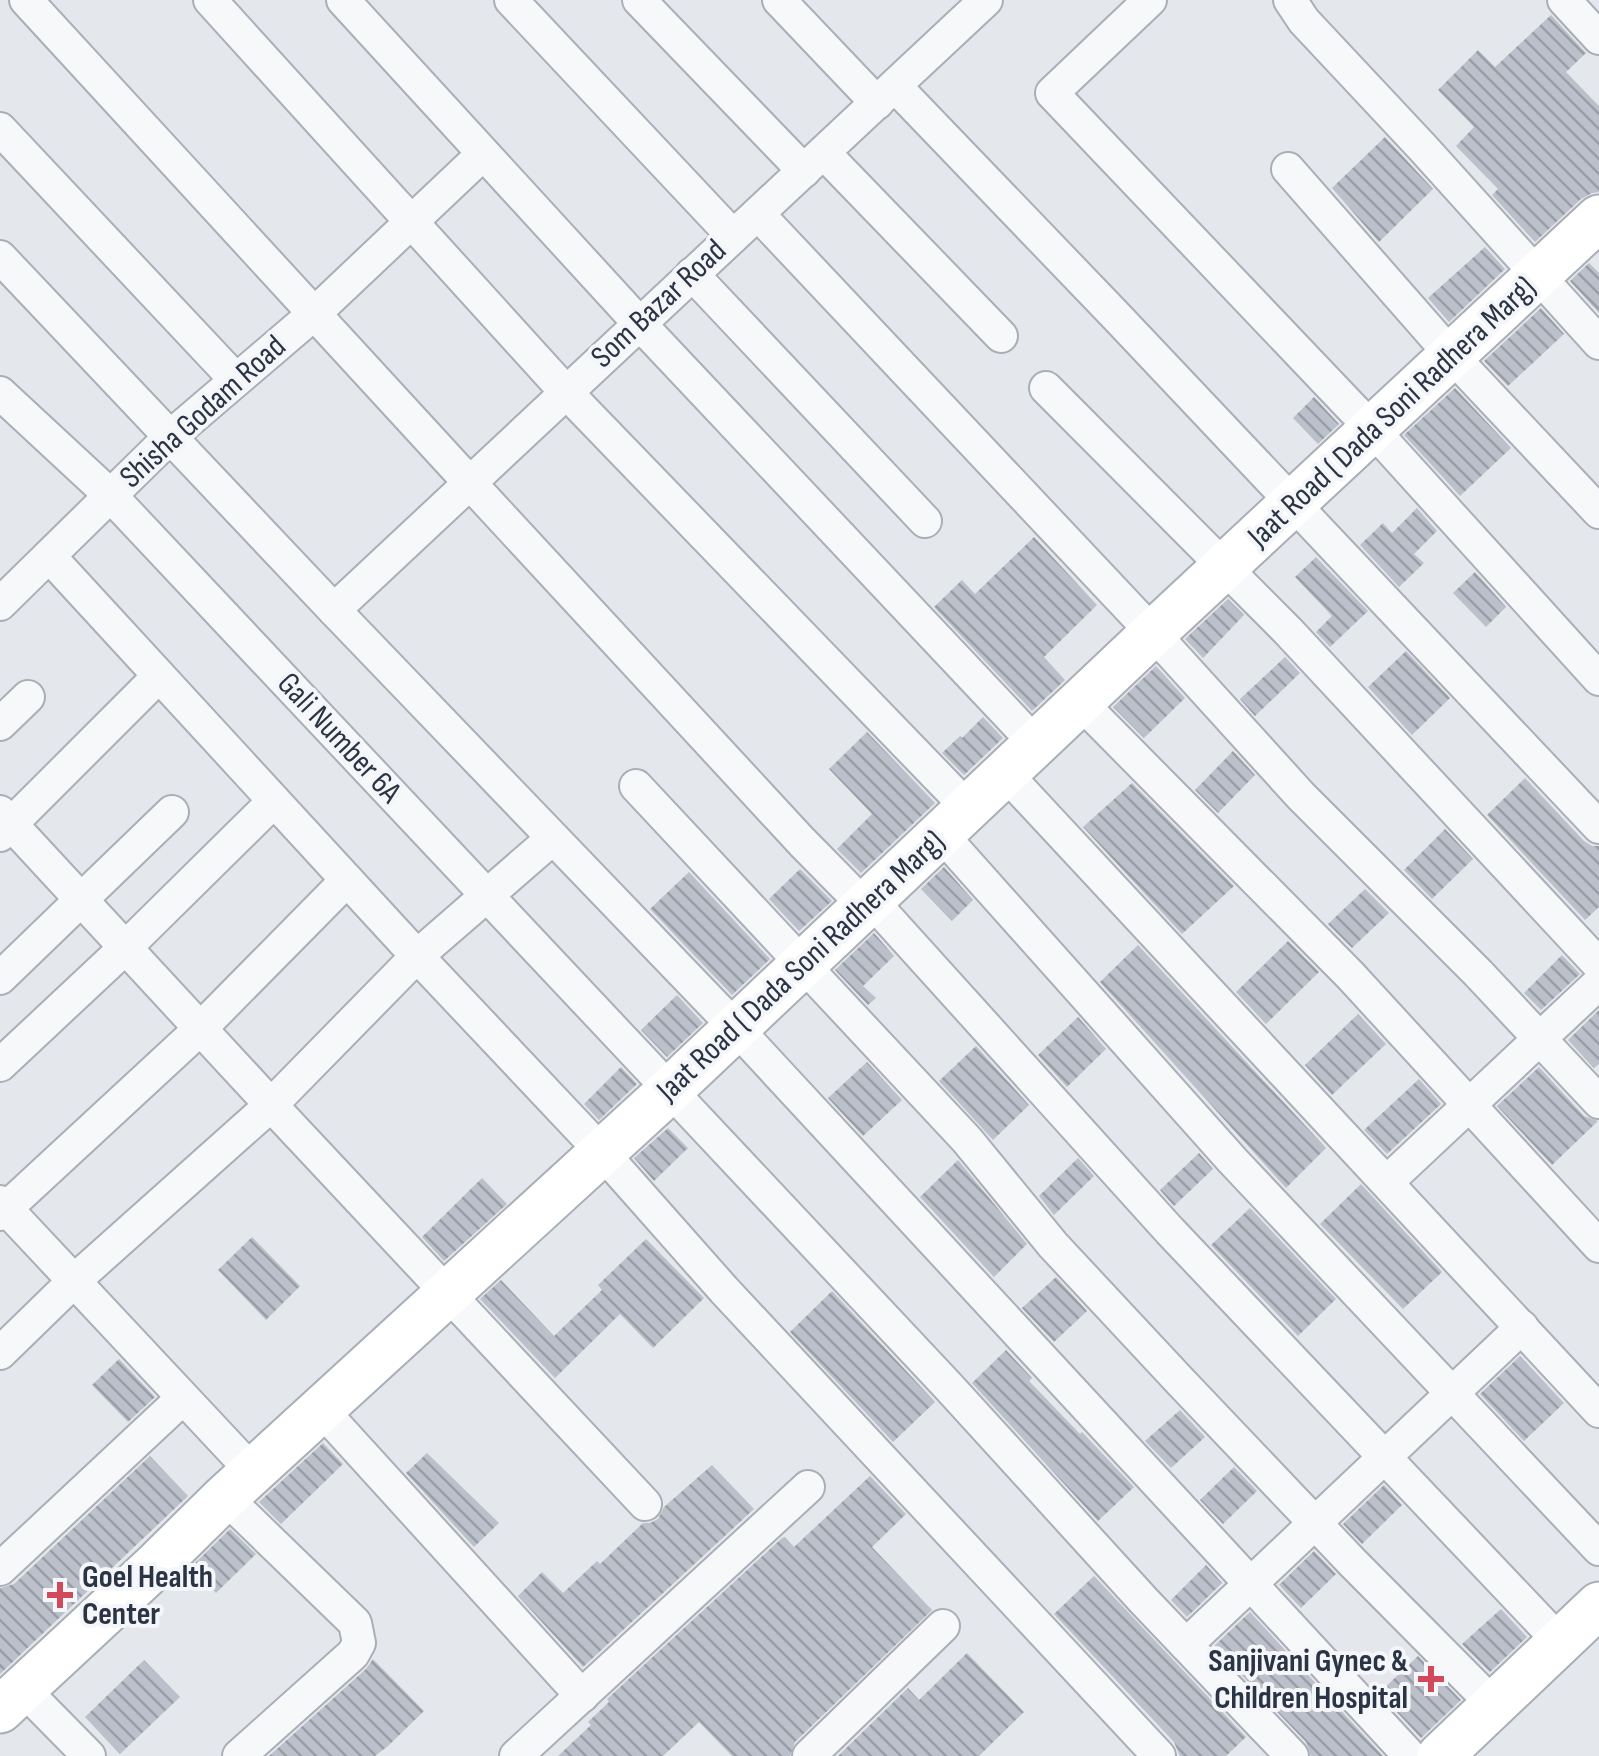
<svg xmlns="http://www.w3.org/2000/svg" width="1599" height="1756" font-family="'Sofia Sans Condensed',sans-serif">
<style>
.building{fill:url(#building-back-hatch)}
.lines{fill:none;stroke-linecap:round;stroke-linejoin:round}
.street-casing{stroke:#a9aeb7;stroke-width:36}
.secondary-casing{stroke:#a9aeb7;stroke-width:49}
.street{stroke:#f7f8fa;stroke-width:32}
.secondary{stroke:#fff;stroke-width:45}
.poi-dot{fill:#d1495b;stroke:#f4f6f9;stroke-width:4}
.labels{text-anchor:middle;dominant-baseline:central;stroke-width:8;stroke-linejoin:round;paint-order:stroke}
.street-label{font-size:32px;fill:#2b3445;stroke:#f4f6f9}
.poi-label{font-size:32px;font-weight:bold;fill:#2b3445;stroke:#f4f6f9;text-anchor:start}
</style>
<defs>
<pattern id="building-back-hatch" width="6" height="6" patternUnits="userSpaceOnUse" patternTransform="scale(2.5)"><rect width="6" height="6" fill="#bbc0ca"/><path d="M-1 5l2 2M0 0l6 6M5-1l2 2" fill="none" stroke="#989da6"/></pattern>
</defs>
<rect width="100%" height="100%" fill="#e4e7ec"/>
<g class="building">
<path d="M1551,15L1586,53L1566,72L1599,106V192L1592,193L1581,199L1535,242L1492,195L1498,189L1456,146L1474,127L1438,90L1478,50L1495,67Z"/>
<path d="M1385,137L1433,189L1379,242L1332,188Z"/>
<path d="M1485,247L1505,269L1449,322L1428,298Z"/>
<path d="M1589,263L1599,273V313L1570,281Z"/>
<path d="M1541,308L1564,334L1508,386L1484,361Z"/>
<path d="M1455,388L1511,448L1460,496L1404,435Z"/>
<path d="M1314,397L1339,424L1318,444L1293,418Z"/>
<path d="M1417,508L1437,531L1414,554L1424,563L1399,587L1360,545L1383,523L1392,533Z"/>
<path d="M1034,537L1097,605L1044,657L1065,680L1032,711L934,607L962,580L975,594Z"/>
<path d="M1316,557L1368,611L1330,647L1316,632L1332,616L1295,577Z"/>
<path d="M1475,572L1506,607L1486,627L1453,593Z"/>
<path d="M1228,599L1244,615L1203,658L1185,639Z"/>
<path d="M1406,651L1450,698L1412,735L1368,687Z"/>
<path d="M1285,657L1300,673L1255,716L1240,699Z"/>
<path d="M1156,666L1185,698L1144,738L1113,707Z"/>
<path d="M983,717L1003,738L964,775L942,753L960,736L962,738Z"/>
<path d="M867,732L935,803L861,873L837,849L872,814L829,769Z"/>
<path d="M1233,751L1255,775L1218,813L1195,790Z"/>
<path d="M1525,778L1584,841L1592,846H1599V907L1585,920L1487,815Z"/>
<path d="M1132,783L1234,886L1182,934L1083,827Z"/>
<path d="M1445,829L1473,859L1432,899L1404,870Z"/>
<path d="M944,867L973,900L952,921L921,889Z"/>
<path d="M800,869L832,901L799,931L769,899Z"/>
<path d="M689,872L770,959L732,995L650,909Z"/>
<path d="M1365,889L1389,913L1352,948L1328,924Z"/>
<path d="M874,933L894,956L863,986L876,998L868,1005L835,970Z"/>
<path d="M1288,941L1319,972L1266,1024L1236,992Z"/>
<path d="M1138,945L1326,1148L1286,1188L1100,982Z"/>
<path d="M1562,955L1580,974L1541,1010L1524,993Z"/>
<path d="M677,995L703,1023L667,1057L641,1030Z"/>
<path d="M1599,1010V1064L1594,1068L1568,1040Z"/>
<path d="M1358,1014L1386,1044L1332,1095L1305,1065Z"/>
<path d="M1078,1017L1106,1049L1067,1087L1038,1055Z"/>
<path d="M976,1046L1029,1105L993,1140L939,1081Z"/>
<path d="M867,1062L902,1100L863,1136L828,1098Z"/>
<path d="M621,1067L637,1084L599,1120L584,1104Z"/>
<path d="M1539,1067L1584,1116L1598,1121L1552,1165L1497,1106Z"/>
<path d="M1419,1079L1441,1104L1387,1154L1364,1130Z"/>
<path d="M668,1128L688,1148L654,1181L634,1158Z"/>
<path d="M1199,1153L1213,1169L1174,1206L1160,1190Z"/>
<path d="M1078,1158L1094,1176L1054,1215L1039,1196Z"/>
<path d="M958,1160L1027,1244L994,1277L920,1197Z"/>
<path d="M482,1178L507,1204L444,1261L422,1237Z"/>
<path d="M1361,1184L1442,1272L1403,1309L1320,1224Z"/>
<path d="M1250,1208L1336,1299L1298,1336L1211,1245Z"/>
<path d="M252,1237L300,1286L266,1320L218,1270Z"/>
<path d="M646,1239L704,1298L653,1348L620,1314L555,1378L480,1299L501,1280L554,1336L602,1290L598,1285Z"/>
<path d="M1056,1277L1087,1311L1054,1342L1022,1308Z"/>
<path d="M832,1291L935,1402L893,1442L790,1332Z"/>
<path d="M1006,1350L1032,1378L1029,1381L1080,1434L1082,1432L1134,1487L1098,1521L972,1383Z"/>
<path d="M1520,1356L1564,1403L1524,1441L1480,1394Z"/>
<path d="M119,1359L155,1397L128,1422L92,1385Z"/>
<path d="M1180,1410L1205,1437L1171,1468L1145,1441Z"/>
<path d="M323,1443L343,1464L281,1524L259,1502Z"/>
<path d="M427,1453L499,1523L474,1547L406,1473Z"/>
<path d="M150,1456L188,1496L0,1674V1588L14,1584Z"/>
<path d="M712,1465L754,1509L583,1667L518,1596L542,1572L563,1593L597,1561L600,1564L643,1523H650L658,1519L664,1507Z"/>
<path d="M1234,1467L1257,1491L1223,1524L1200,1500Z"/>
<path d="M870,1476L906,1514L872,1547L932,1610L795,1742L790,1756H732L699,1722L663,1756H558L591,1725L588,1722L609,1702L607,1699L782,1538L785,1537L794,1547Z"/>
<path d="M1384,1485L1402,1505L1362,1544L1343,1524Z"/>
<path d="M230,1529L256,1554L216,1593L191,1567Z"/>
<path d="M1314,1551L1336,1574L1301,1608L1279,1585Z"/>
<path d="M1206,1565L1222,1583L1187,1617L1171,1600Z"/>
<path d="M1094,1576L1246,1737L1226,1756H1180L1174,1742L1054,1614Z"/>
<path d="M1501,1609L1527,1637L1490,1672L1462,1644Z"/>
<path d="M1250,1612L1383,1756H1311L1306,1742L1214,1646Z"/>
<path d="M967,1653L1024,1712L979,1756H838L908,1688L919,1700Z"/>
<path d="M1418,1656L1461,1700L1421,1738L1379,1693Z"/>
<path d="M373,1659L424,1711L388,1746L375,1756H269L366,1669Z"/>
<path d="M144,1660L180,1697L120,1754L85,1717Z"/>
</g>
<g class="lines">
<g class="street-casing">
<g id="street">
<path d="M26,0L469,482L802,842L865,906"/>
<path d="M210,0L565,391L968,808"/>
<path d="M343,0L639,323L1036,744"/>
<path d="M511,0L733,236"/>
<path d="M639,0L804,171"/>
<path d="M779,0L877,103"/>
<path d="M1150,0L1052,93L1373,430L1599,679"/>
<path d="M1290,0L1304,21L1423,148L1599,343"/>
<path d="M1564,0L1599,38"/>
<path d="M895,86L1117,317L1599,827"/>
<path d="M0,129L236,380"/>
<path d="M824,153L1001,336"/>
<path d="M1288,169L1452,356L1599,512"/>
<path d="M758,214L1153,633L1301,796L1478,973L1599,1102"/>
<path d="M0,257L334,610L735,1027L1410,1756"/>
<path d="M692,274L925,521"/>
<path d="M1046,388L1288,631L1599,965"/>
<path d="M0,393L110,495L670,1090L948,1386L1144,1601L1292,1756"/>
<path d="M49,556L417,956L601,1151L724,1290L1159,1756"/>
<path d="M0,604L171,436L315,313L483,154"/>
<path d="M334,610L986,0"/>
<path d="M1080,702L1350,975L1599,1246"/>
<path d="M0,724L28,697"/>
<path d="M1005,773L1599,1411"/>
<path d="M636,786L967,1140L1053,1245L1179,1380L1353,1563L1494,1705"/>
<path d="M0,812L271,1105L645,1504"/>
<path d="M941,834L1233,1161L1599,1549"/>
<path d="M0,835L159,676"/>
<path d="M871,900L1170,1231L1560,1642"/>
<path d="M0,978L172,812"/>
<path d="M0,1065L125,948L274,801"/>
<path d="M1387,1182L1599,983"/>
<path d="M0,1202L253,1472"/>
<path d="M0,1214L200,1029L347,880"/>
<path d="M0,1353L74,1281L271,1105L417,956L553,838"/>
<path d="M321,1409L582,1696"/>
<path d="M225,1497L355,1623L359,1643L353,1654L239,1756"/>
<path d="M0,1569L183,1398"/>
<path d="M1186,1645L1522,1327"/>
<path d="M23,1689L89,1756"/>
<path d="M516,1756L808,1487"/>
<path d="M809,1756L943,1626"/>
</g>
</g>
<g class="secondary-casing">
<g id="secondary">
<path d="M0,1710L155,1566L225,1497L670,1090L1153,633L1599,218"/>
<path d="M1440,1756L1599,1605"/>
</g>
</g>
<use href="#street" class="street"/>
<use href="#secondary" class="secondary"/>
</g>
<g class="poi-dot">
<path d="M55 1580h10v10h10v10h-10v10h-10v-10h-10v-10h10z"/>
<path d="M1426 1664h10v10h10v10h-10v10h-10v-10h-10v-10h10z"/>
</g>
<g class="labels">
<g class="street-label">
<text transform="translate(659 304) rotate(-43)">Som Bazar Road</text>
<text transform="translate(203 412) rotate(-42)">Shisha Godam Road</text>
<text transform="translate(1392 412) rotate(-43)">Jaat Road ( Dada Soni Radhera Marg)</text>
<text transform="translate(339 738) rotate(47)">Gali Number 6A</text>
<text transform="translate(801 966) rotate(-43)">Jaat Road ( Dada Soni Radhera Marg)</text>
</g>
<g class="poi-label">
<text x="82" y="1577">Goel Health<tspan x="82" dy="37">Center</tspan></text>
<text x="1408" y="1661" text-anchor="end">Sanjivani Gynec &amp;<tspan x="1408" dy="37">Children Hospital</tspan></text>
</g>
</g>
</svg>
